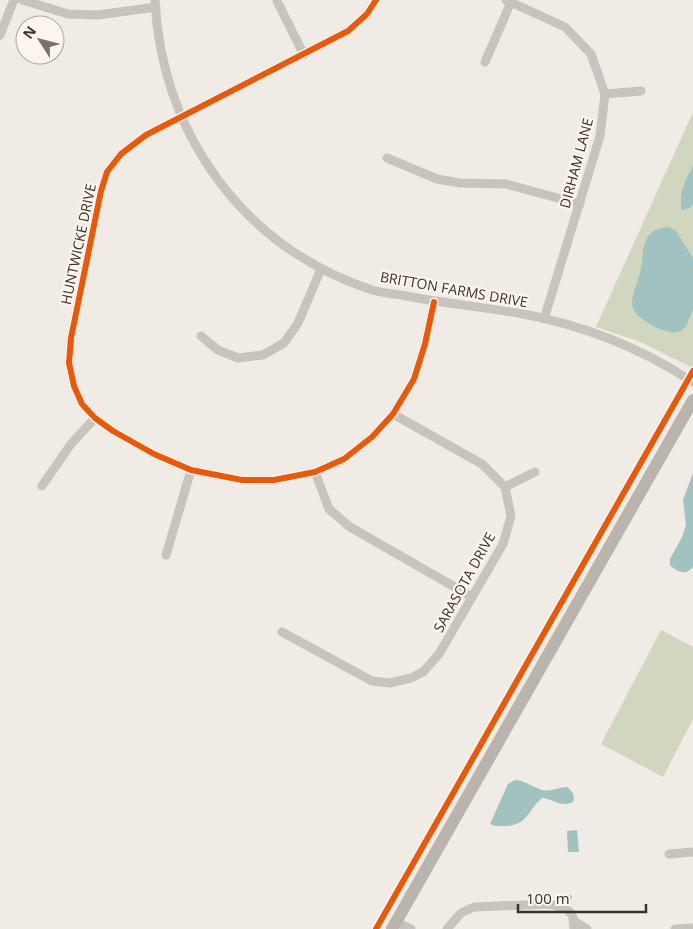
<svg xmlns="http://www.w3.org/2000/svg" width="693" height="929" font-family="'Open Sans',sans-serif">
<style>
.green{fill:#d1d6bf}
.water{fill:#a1c2c1}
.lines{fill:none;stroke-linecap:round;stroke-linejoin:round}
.service{stroke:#c9c3be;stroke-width:4.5}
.minor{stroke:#c9c3be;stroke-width:9}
.secondary{stroke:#bab3ae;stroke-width:12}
.cycleway-casing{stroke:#fbf5ee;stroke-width:9}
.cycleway{stroke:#e8590c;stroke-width:6}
.labels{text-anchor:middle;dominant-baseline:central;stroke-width:4.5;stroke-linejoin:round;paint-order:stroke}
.street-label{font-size:14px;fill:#3b302b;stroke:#fbf5ee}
</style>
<rect width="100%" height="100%" fill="#f0ebe5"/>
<g class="green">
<path d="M693,112V368L638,341L596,327Z"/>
<path d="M661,630L693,647V719L663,777L601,744Z"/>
</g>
<g class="water">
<path d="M693,165V204L690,208L682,210C678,193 686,180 693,165Z"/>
<path d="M669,227L676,231L693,258V309L686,326L681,331C677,332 673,333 670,332C657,329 633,318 632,303C632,294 638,282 640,273C645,252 639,229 669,227Z"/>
<path d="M693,473V567C686,576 677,572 670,565V559L682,537L686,525L683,500Z"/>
<path d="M515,780C526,781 532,787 542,790C551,792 559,787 567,787C573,792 575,795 573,802C560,808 554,799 542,798C528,810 528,825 506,826C500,826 496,827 490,824L508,784Z"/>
<path d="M577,830L579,852H568L567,831Z"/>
</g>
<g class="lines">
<path class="service" d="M564,908L570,897"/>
<g class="minor">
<path d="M22,0L68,14L98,15L156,7"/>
<path d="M155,0C162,135 243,247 372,290C383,293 395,294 406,296C443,303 481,307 518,313C580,324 641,348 693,382"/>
<path d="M376,0L367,14L348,31L146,135L121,154L107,172L101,191L71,338L69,363L74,386L82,404L95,418L113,431L154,454L191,470L242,480H274L315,472L344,459L372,437L393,414L414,379L425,344L434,302"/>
<path d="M506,0L565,27L591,54L605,94L600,136L544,319"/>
<path d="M277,1L304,55"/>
<path d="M0,35L14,0"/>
<path d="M485,62L511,2"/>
<path d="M605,94L641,91"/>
<path d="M387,158L437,179L460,183L506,184L580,204"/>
<path d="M201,336L218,350L238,358L263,355L284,343L298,323L321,269"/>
<path d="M315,472L329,509L350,527L472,597"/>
<path d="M42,486L71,444L95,418"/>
<path d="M505,487L535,472"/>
<path d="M166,555L191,470"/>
<path d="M282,632L372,681L390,683L411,678L423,672L439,654L503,544L511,516L505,487L482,464L393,414"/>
<path d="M669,854L693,852"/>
<path d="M574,921L587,929"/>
<path d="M396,922L411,929"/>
<path d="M447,929L461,913L474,907L550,904L566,909L570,912L573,917L574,929"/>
<path d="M675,929L693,928"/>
</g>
<path class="secondary" d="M392,929L693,400"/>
<g class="cycleway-casing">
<g id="cycleway">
<path d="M376,0L367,14L348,31L146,135L121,154L107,172L101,191L71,338L69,363L74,386L82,404L95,418L113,431L154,454L191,470L242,480H274L315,472L344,459L372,437L393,414L414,379L425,344L434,302"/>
<path d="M376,929L693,371"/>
</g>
</g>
<use href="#cycleway" class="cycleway"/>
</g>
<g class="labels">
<g class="street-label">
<text transform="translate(576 163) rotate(-75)">DIRHAM LANE</text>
<text transform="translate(78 244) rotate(-78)">HUNTWICKE DRIVE</text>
<text transform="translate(454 289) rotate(10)">BRITTON FARMS DRIVE</text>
<text transform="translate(464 582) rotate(-61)">SARASOTA DRIVE</text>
</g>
</g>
<g transform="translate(40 40) rotate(306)"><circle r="24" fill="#fbf5ee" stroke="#aea6a0"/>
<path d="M0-4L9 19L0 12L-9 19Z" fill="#7a716c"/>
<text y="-8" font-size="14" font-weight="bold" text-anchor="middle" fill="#3b302b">N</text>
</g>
<path d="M518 904v8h128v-8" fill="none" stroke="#3b302b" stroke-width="2.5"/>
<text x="526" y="904" font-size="15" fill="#3b302b" stroke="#fbf5ee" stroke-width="4" paint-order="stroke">100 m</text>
</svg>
